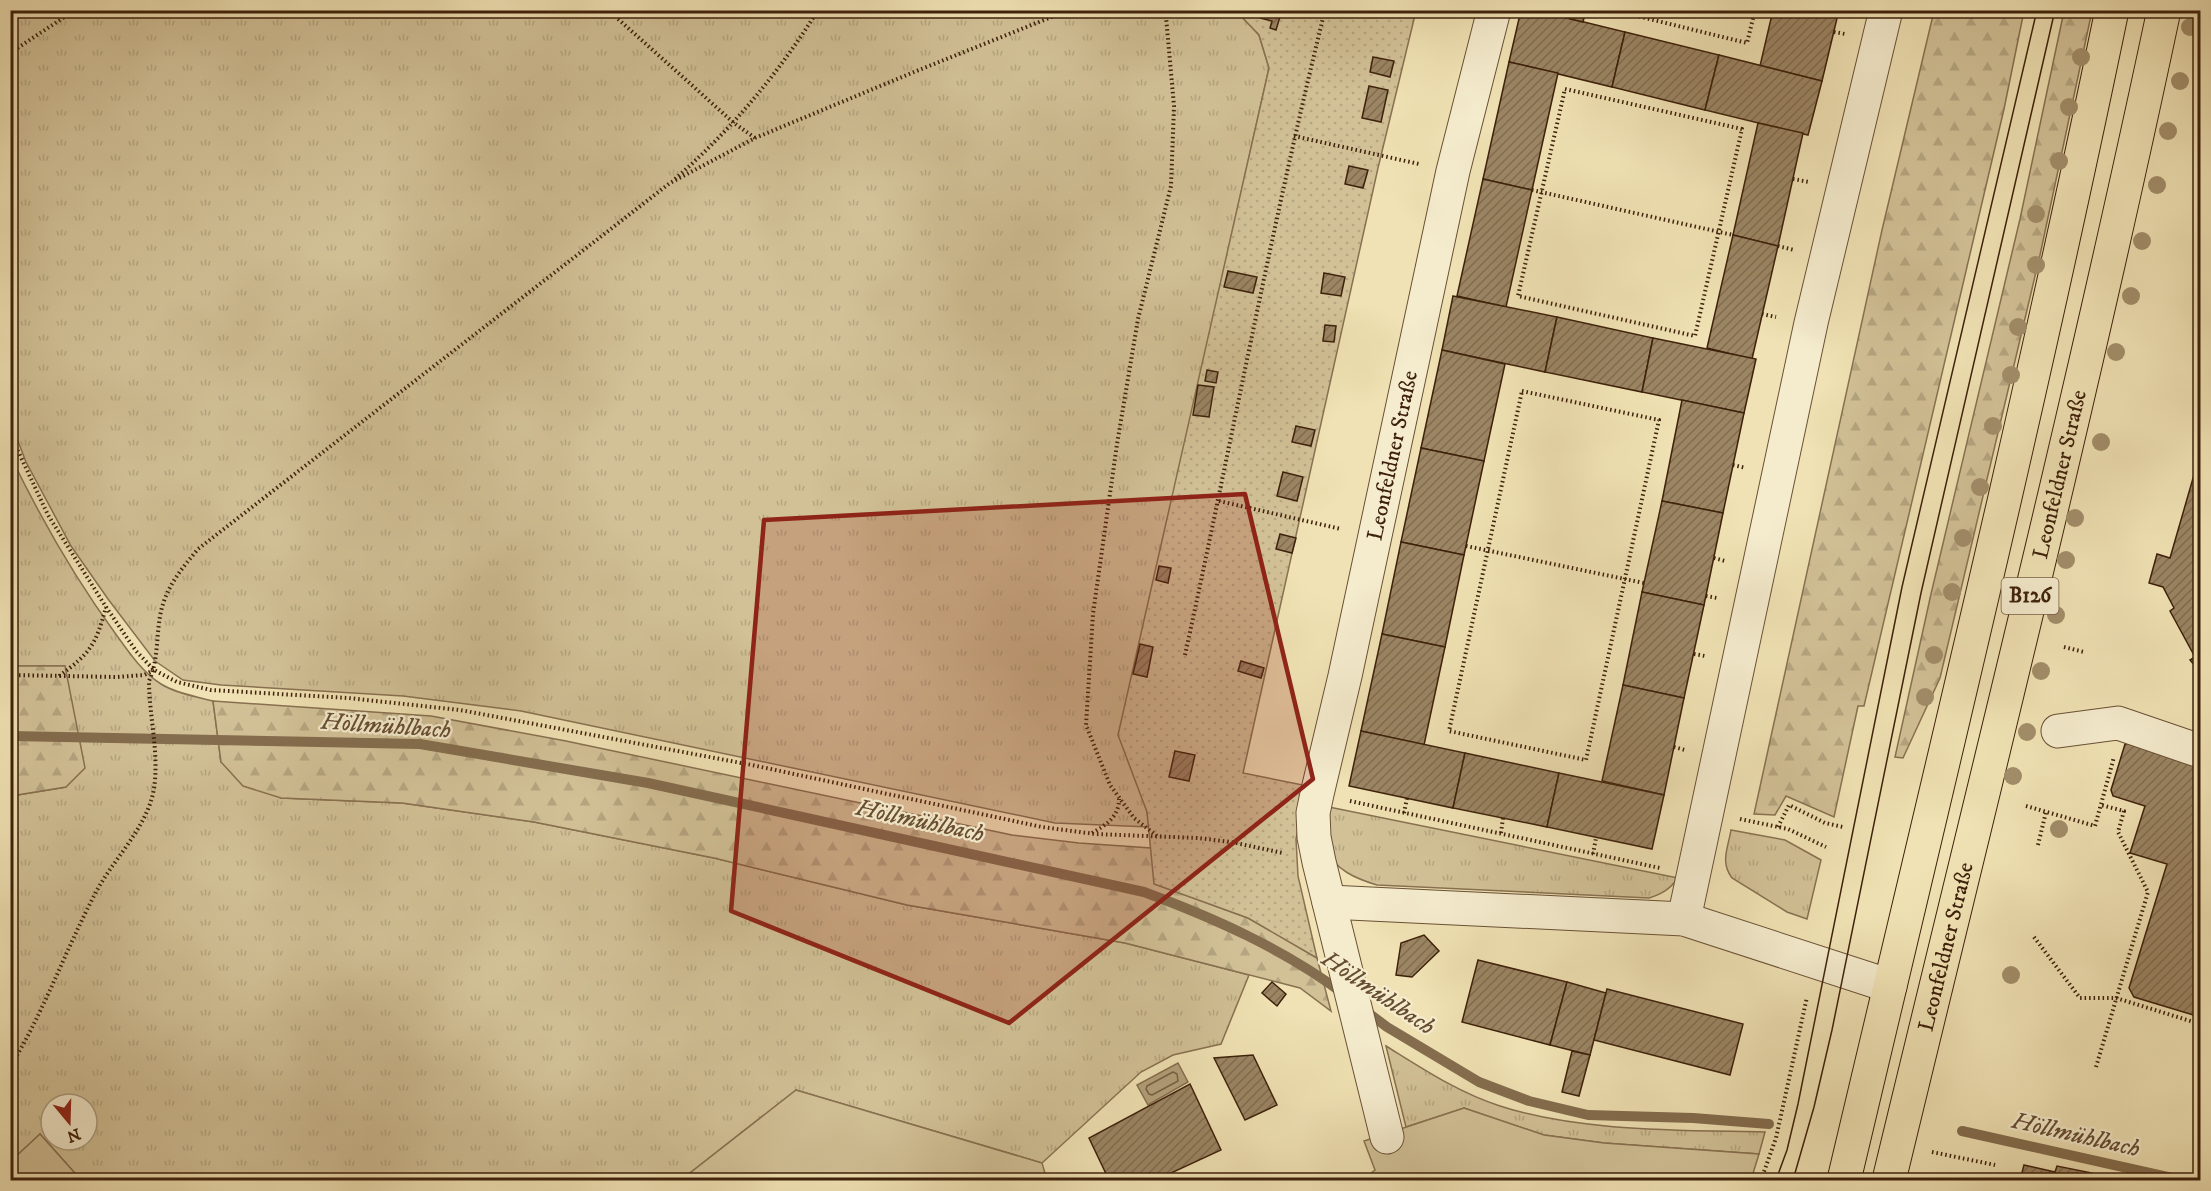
<svg xmlns="http://www.w3.org/2000/svg" width="2211" height="1191" font-family="'IM FELL DW Pica',serif">
<style>
.grass{fill:url(#grass-tufts);stroke:#887151;stroke-width:1.5;fill-rule:evenodd}
.forest{fill:url(#forest-firs);stroke:#887151;stroke-width:1.5}
.garden{fill:url(#garden-dots);stroke:#887151;stroke-width:1.5}
.pitch{fill:#d2c197;stroke:#887151;stroke-width:1.5}
.water{fill:#b3a07b;stroke:#846d4e;stroke-width:1.5}
.lines{fill:none;stroke-linecap:round;stroke-linejoin:round}
.shore{stroke:#786043;stroke-width:1.5}
.stream{stroke:#846d4e;stroke-width:10}
.building{fill:url(#building-hatch);stroke:#3e210b;stroke-width:1.5}
.minor-casing{stroke:#6a5135;stroke-width:35}
.major-casing{stroke:#3e210b;stroke-width:35}
.path{stroke:#3e210b;stroke-width:4;stroke-dasharray:1.5 3;stroke-linecap:butt}
.minor{stroke:#f5ecce;stroke-width:33}
.major{stroke:#f0e2b4;stroke-width:33}
.tram{stroke:#3e210b;stroke-width:1.5}
.tree{fill:#a28e6a}
.marked{fill:#8f2418;fill-opacity:0.2;stroke:#8f2418;stroke-width:4.5;stroke-linejoin:round}
.labels{text-anchor:middle;dominant-baseline:central;stroke-width:4.5;stroke-linejoin:round;paint-order:stroke}
.shield{fill:#f5ecce;stroke:#755e46;stroke-width:1.5}
.shield-label{font-size:21px;font-weight:bold;fill:#3e210b}
.street-label{font-size:22px;fill:#3e210b;stroke:#f5ecce}
.water-label{font-size:24px;font-style:italic;fill:#674d32;stroke:#f5ecce}
</style>
<defs>
<pattern id="grass-tufts" width="24" height="20" patternUnits="userSpaceOnUse" patternTransform="scale(1.5)"><rect width="24" height="20" fill="#d2c197"/><path d="M3 7l-1-3M5 7V3M7 7l1-3M15 17l-1-3M17 17v-4M19 17l1-3" fill="none" stroke="#b5a681"/></pattern>
<pattern id="forest-firs" width="22" height="20" patternUnits="userSpaceOnUse" patternTransform="scale(1.5)"><rect width="22" height="20" fill="#d2c197"/><path d="M5 1l3.5 6h-7zM16 11l3.5 6h-7z" fill="#b5a681"/></pattern>
<pattern id="garden-dots" width="8" height="8" patternUnits="userSpaceOnUse" patternTransform="scale(1.5)"><rect width="8" height="8" fill="#d2c197"/><path d="M2 2h.1M6 6h.1" fill="none" stroke="#b5a681" stroke-width="1.8" stroke-linecap="round"/></pattern>
<pattern id="building-hatch" width="6" height="6" patternUnits="userSpaceOnUse" patternTransform="scale(1.5)"><rect width="6" height="6" fill="#9b8563"/><path d="M-1 1l2-2M0 6l6-6M5 7l2-2" fill="none" stroke="#806c50"/></pattern>
</defs>
<rect width="100%" height="100%" fill="#f0e2b4"/>
<filter id="stains"><feTurbulence type="fractalNoise" baseFrequency=".00333" numOctaves="4"/><feColorMatrix values="0 0 0 0 .2 0 0 0 0 .09 0 0 0 0 .02 0 0 0 .5 -.17"/></filter>
<radialGradient id="worn" r=".72"><stop offset=".6" stop-color="#630" stop-opacity="0"/><stop offset="1" stop-color="#630" stop-opacity=".3"/></radialGradient>
<g class="grass">
<path d="M1236,10L1259,35L1269,68L1198,385L1147,812L1149,827L1055,823L521,711L403,696L221,685L183,680L155,661L108,599L71,546L26,462L11,423V11Z"/>
<path d="M10,455C40,517 74,577 115,633C128,651 142,672 161,684C175,693 197,697 213,701L221,762L281,798L402,803L534,822L714,858L907,905L1125,943L1249,975L1221,1044L1173,1055L1141,1072L1042,1163L796,1090L681,1180H81L40,1134L11,1161V796L66,787L65,666H11ZM51,1104H87V1140H51Z"/>
<path d="M1324,806L1678,878C1670,889 1662,894 1649,898L1377,885C1357,879 1334,870 1326,848C1323,838 1325,817 1324,806Z"/>
<path d="M1731,830L1785,840L1821,860L1807,919L1787,912L1732,878C1720,862 1728,848 1731,830Z"/>
<path d="M1386,1046C1423,1069 1459,1093 1500,1106C1580,1132 1681,1130 1765,1132L1759,1154L1604,1143L1544,1135L1464,1108L1406,1127Z"/>
</g>
<g class="forest">
<path d="M1934,11H2024L2004,109L1864,706H1858L1834,817L1786,796L1775,815L1754,814L1882,230Z"/>
<path d="M2064,11H2092L2040,255L1940,678L1903,758L1895,757L1931,594L2020,219Z"/>
<path d="M11,666H65L85,768L66,787L11,796Z"/>
<path d="M213,701L431,716L566,741L1012,835L1079,843L1151,848L1155,884L1248,918L1317,958L1331,1011L1300,988L1125,943L907,905L714,858L534,822L402,803L281,798L243,786L221,762Z"/>
</g>
<path class="garden" d="M1236,11H1416L1378,168L1243,773L1308,786L1296,839L1298,876L1317,958L1248,918L1154,884L1147,812L1118,735L1269,68L1259,35Z"/>
<g class="pitch">
<path d="M796,1090L1042,1163L1047,1180H681Z"/>
<path d="M1464,1108L1544,1135L1604,1143L1759,1154L1751,1180H1362L1375,1170L1364,1141Z"/>
<path d="M40,1134L81,1180H11V1161Z"/>
</g>
<path class="water" d="M1178,1063L1188,1082L1148,1105L1137,1085Z"/>
<g class="lines">
<path class="shore" d="M1173,1072L1177,1074L1178,1081L1152,1095L1149,1094L1146,1089L1147,1086Z"/>
<g class="stream">
<path d="M10,736L420,744L648,783L1144,892C1214,918 1284,949 1344,994"/>
<path d="M1363,1009L1387,1027L1479,1082L1529,1101L1588,1115L1693,1118L1769,1124"/>
<path d="M1962,1131L2181,1180"/>
</g>
</g>
<g class="building">
<path d="M1262,10H1282L1276,30L1270,28L1272,21L1260,18Z"/>
<path d="M1521,10H1535L1625,32L1612,87L1509,62Z"/>
<path d="M1535,10H1586L1583,22Z"/>
<path d="M1773,10H1839L1822,81L1760,66Z"/>
<path d="M1625,32L1719,55L1705,110L1612,87Z"/>
<path d="M1719,55L1822,81L1808,135L1705,110Z"/>
<path d="M1373,57L1394,61L1390,77L1370,72Z"/>
<path d="M1509,62L1558,73L1532,190L1483,179Z"/>
<path d="M1369,86L1388,90L1381,122L1362,118Z"/>
<path d="M1758,123L1803,133L1778,246L1733,235Z"/>
<path d="M1349,166L1368,170L1363,188L1345,184Z"/>
<path d="M1483,179L1532,190L1506,307L1457,296Z"/>
<path d="M1733,235L1778,246L1752,359L1707,348Z"/>
<path d="M1228,271L1257,277L1253,293L1224,287Z"/>
<path d="M1324,273L1345,277L1341,296L1321,293Z"/>
<path d="M1453,296L1557,317L1545,372L1442,350Z"/>
<path d="M1557,317L1653,338L1642,392L1545,372Z"/>
<path d="M1325,325L1336,326L1334,342L1323,341Z"/>
<path d="M1653,338L1756,359L1744,413L1642,392Z"/>
<path d="M1442,350L1505,364L1484,461L1421,448Z"/>
<path d="M1207,370L1218,372L1216,383L1205,381Z"/>
<path d="M1198,385L1214,387L1209,417L1193,415Z"/>
<path d="M1682,400L1744,413L1723,513L1662,501Z"/>
<path d="M1296,426L1315,430L1311,446L1292,442Z"/>
<path d="M1421,448L1484,461L1464,555L1401,542Z"/>
<path d="M2200,454V654L2195,657L2170,611L2174,608L2163,587L2149,583L2157,554L2170,558Z"/>
<path d="M1283,472L1303,477L1297,501L1277,496Z"/>
<path d="M1662,501L1723,513L1704,605L1642,592Z"/>
<path d="M1280,534L1296,538L1292,553L1276,549Z"/>
<path d="M1401,542L1464,555L1445,647L1382,634Z"/>
<path d="M1159,566L1171,568L1168,583L1156,580Z"/>
<path d="M1642,592L1704,605L1684,698L1623,685Z"/>
<path d="M1382,634L1445,647L1424,745L1361,731Z"/>
<path d="M1140,644L1153,647L1147,677L1133,674Z"/>
<path d="M2200,654V672L2190,660Z"/>
<path d="M1241,661L1264,668L1261,678L1238,671Z"/>
<path d="M1623,685L1684,698L1664,795L1602,781Z"/>
<path d="M1361,731L1465,753L1453,808L1349,786Z"/>
<path d="M2133,742L2200,762V1017L2134,997L2129,988L2167,864L2130,853L2145,806L2113,796L2111,790L2125,744Z"/>
<path d="M1175,751L1195,755L1189,781L1169,777Z"/>
<path d="M1465,753L1559,773L1547,827L1453,808Z"/>
<path d="M1559,773L1664,795L1652,849L1547,827Z"/>
<path d="M1424,935L1439,951L1412,977L1396,975L1401,943Z"/>
<path d="M1478,960L1567,982L1550,1045L1462,1022Z"/>
<path d="M1272,982L1286,994L1277,1006L1262,993Z"/>
<path d="M1567,982L1606,993L1590,1055L1550,1045Z"/>
<path d="M1607,989L1743,1024L1730,1075L1594,1040Z"/>
<path d="M1572,1051L1590,1055L1579,1096L1562,1092Z"/>
<path d="M1253,1055L1277,1105L1245,1120L1214,1058Z"/>
<path d="M1190,1084L1221,1150L1156,1180H1109L1089,1138Z"/>
<path d="M2024,1165L2055,1172L2057,1166L2092,1173L2090,1180H2020Z"/>
</g>
<g class="lines">
<g class="minor-casing">
<g id="minor">
<path d="M2058,731L2118,723L2200,751"/>
<path d="M1329,902L1684,919L1890,986"/>
<path d="M1684,919L1811,323L1886,10"/>
<path id="s1" d="M1387,1137L1319,862L1314,837L1313,813L1317,794L1345,676L1453,171L1494,10"/>
</g>
</g>
<g class="major-casing">
<g id="major">
<path d="M1844,1180C1936,791 2031,402 2112,10"/>
<path id="s2" d="M1889,1180C1983,791 2081,402 2164,10"/>
</g>
</g>
<g class="path">
<path d="M608,10L734,123L755,138"/>
<path d="M1613,10L1747,43L1755,10"/>
<path d="M1834,32L1845,34"/>
<path d="M10,53L75,10"/>
<path d="M1565,89L1742,129L1695,336L1518,296Z"/>
<path d="M1294,136L1419,164"/>
<path d="M675,179C731,130 779,73 818,10"/>
<path d="M1793,179L1809,182"/>
<path d="M1532,190L1733,235"/>
<path d="M1778,246L1794,250"/>
<path d="M1762,314L1776,317"/>
<path d="M1522,391L1659,420L1586,760L1449,731Z"/>
<path d="M10,434L48,515L106,607L136,651L154,670L177,682L211,690L348,698L460,710L752,765L1042,827L1095,834L1198,838L1231,842L1283,853"/>
<path d="M1733,465L1746,468"/>
<path d="M1219,501L1341,529"/>
<path d="M1466,546L1644,583"/>
<path d="M1714,558L1725,561"/>
<path d="M1706,596L1717,598"/>
<path d="M2064,647L2084,652"/>
<path d="M1694,654L1705,656"/>
<path d="M1185,655C1232,440 1272,224 1325,10"/>
<path d="M10,675L117,677L144,675L154,670"/>
<path d="M59,676C91,653 96,644 106,607"/>
<path d="M1674,747L1685,750"/>
<path d="M1350,801L1660,868"/>
<path d="M2026,806L2095,826L2114,757"/>
<path d="M1404,813L1407,798"/>
<path d="M1740,819L1788,829L1826,847"/>
<path d="M1778,827L1789,805L1825,823L1843,827"/>
<path d="M1092,833C1106,825 1119,817 1119,799"/>
<path d="M1501,833L1503,818"/>
<path d="M1157,836L1134,818L1110,785L1086,725L1093,614L1117,444L1138,319L1171,186L1174,106L1166,17L1168,10"/>
<path d="M2038,845L2046,812"/>
<path d="M1593,854L1596,838"/>
<path d="M2034,937L2080,998H2116L2200,1024"/>
<path d="M10,1067C44,1012 65,951 95,894C111,863 138,837 150,804C163,768 149,720 149,681C160,657 155,629 163,604C170,582 184,566 198,549L670,183L755,138L914,72L1069,10"/>
<path d="M2096,1067L2148,892L2118,832L2124,811L2101,805"/>
<path d="M1932,1152L1995,1165"/>
<path d="M1549,1175L1583,1180"/>
<path d="M1761,1180L1776,1138L1807,997"/>
</g>
<use href="#minor" class="minor"/>
<use href="#major" class="major"/>
<g class="tram">
<path d="M1776,1180L1787,1150L1798,1104L1902,587L2037,10"/>
<path d="M1793,1180L1814,1107L1832,1030L1921,593L2055,10"/>
</g>
</g>
<g class="tree">
<circle cx="2190" cy="27" r="9"/>
<circle cx="2081" cy="57" r="9"/>
<circle cx="2180" cy="81" r="9"/>
<circle cx="2069" cy="107" r="9"/>
<circle cx="2168" cy="131" r="9"/>
<circle cx="2059" cy="161" r="9"/>
<circle cx="2157" cy="185" r="9"/>
<circle cx="2036" cy="214" r="9"/>
<circle cx="2142" cy="241" r="9"/>
<circle cx="2036" cy="265" r="9"/>
<circle cx="2131" cy="296" r="9"/>
<circle cx="2018" cy="327" r="9"/>
<circle cx="2116" cy="352" r="9"/>
<circle cx="2011" cy="375" r="9"/>
<circle cx="1993" cy="426" r="9"/>
<circle cx="2101" cy="442" r="9"/>
<circle cx="1980" cy="487" r="9"/>
<circle cx="2075" cy="518" r="9"/>
<circle cx="1963" cy="538" r="9"/>
<circle cx="2066" cy="560" r="9"/>
<circle cx="1952" cy="592" r="9"/>
<circle cx="2056" cy="615" r="9"/>
<circle cx="1934" cy="655" r="9"/>
<circle cx="2041" cy="671" r="9"/>
<circle cx="1925" cy="697" r="9"/>
<circle cx="2027" cy="732" r="9"/>
<circle cx="2013" cy="776" r="9"/>
<circle cx="2059" cy="829" r="9"/>
<circle cx="2011" cy="975" r="9"/>
</g>
<path class="marked" d="M1245,494L1313,779L1009,1023L731,911L764,520Z"/>
<g class="labels">
<rect class="shield" x="2001.5" y="578" width="57" height="36" rx="4.5"/>
<g class="shield-label">
<text x="2030" y="596">B126</text>
</g>
<g class="street-label">
<text stroke="none"><textPath href="#s1" startOffset="699">Leonfeldner Straße</textPath></text>
<text stroke="none"><textPath href="#s2" startOffset="726">Leonfeldner Straße</textPath></text>
<text stroke="none"><textPath href="#s2" startOffset="240">Leonfeldner Straße</textPath></text>
</g>
<g class="water-label">
<text transform="translate(386 726) rotate(4)">Höllmühlbach</text>
<text transform="translate(920 821) rotate(12)">Höllmühlbach</text>
<text transform="translate(1378 993) rotate(34)">Höllmühlbach</text>
<text transform="translate(2076 1135) rotate(13)">Höllmühlbach</text>
</g>
</g>
<rect width="2211" height="1191" fill="none" stroke="#f0e2b4" stroke-width="36"/>
<rect x="12" y="12" width="2187" height="1167" fill="none" stroke="#3e210b" stroke-width="3"/>
<rect x="18" y="18" width="2175" height="1155" fill="none" stroke="#3e210b" stroke-width="1.5"/>
<g transform="translate(69 1122) rotate(161)"><circle r="28" fill="#f5ecce" stroke="#ac9b80" stroke-width="1.5"/>
<path d="M0-4.5L10 22L0 15L-10 22Z" fill="#8f2418"/>
<text y="-9" font-size="16" font-weight="bold" text-anchor="middle" fill="#3e210b">N</text>
</g>
<rect width="100%" height="100%" filter="url(#stains)"/>
<rect width="100%" height="100%" fill="url(#worn)"/>
</svg>
